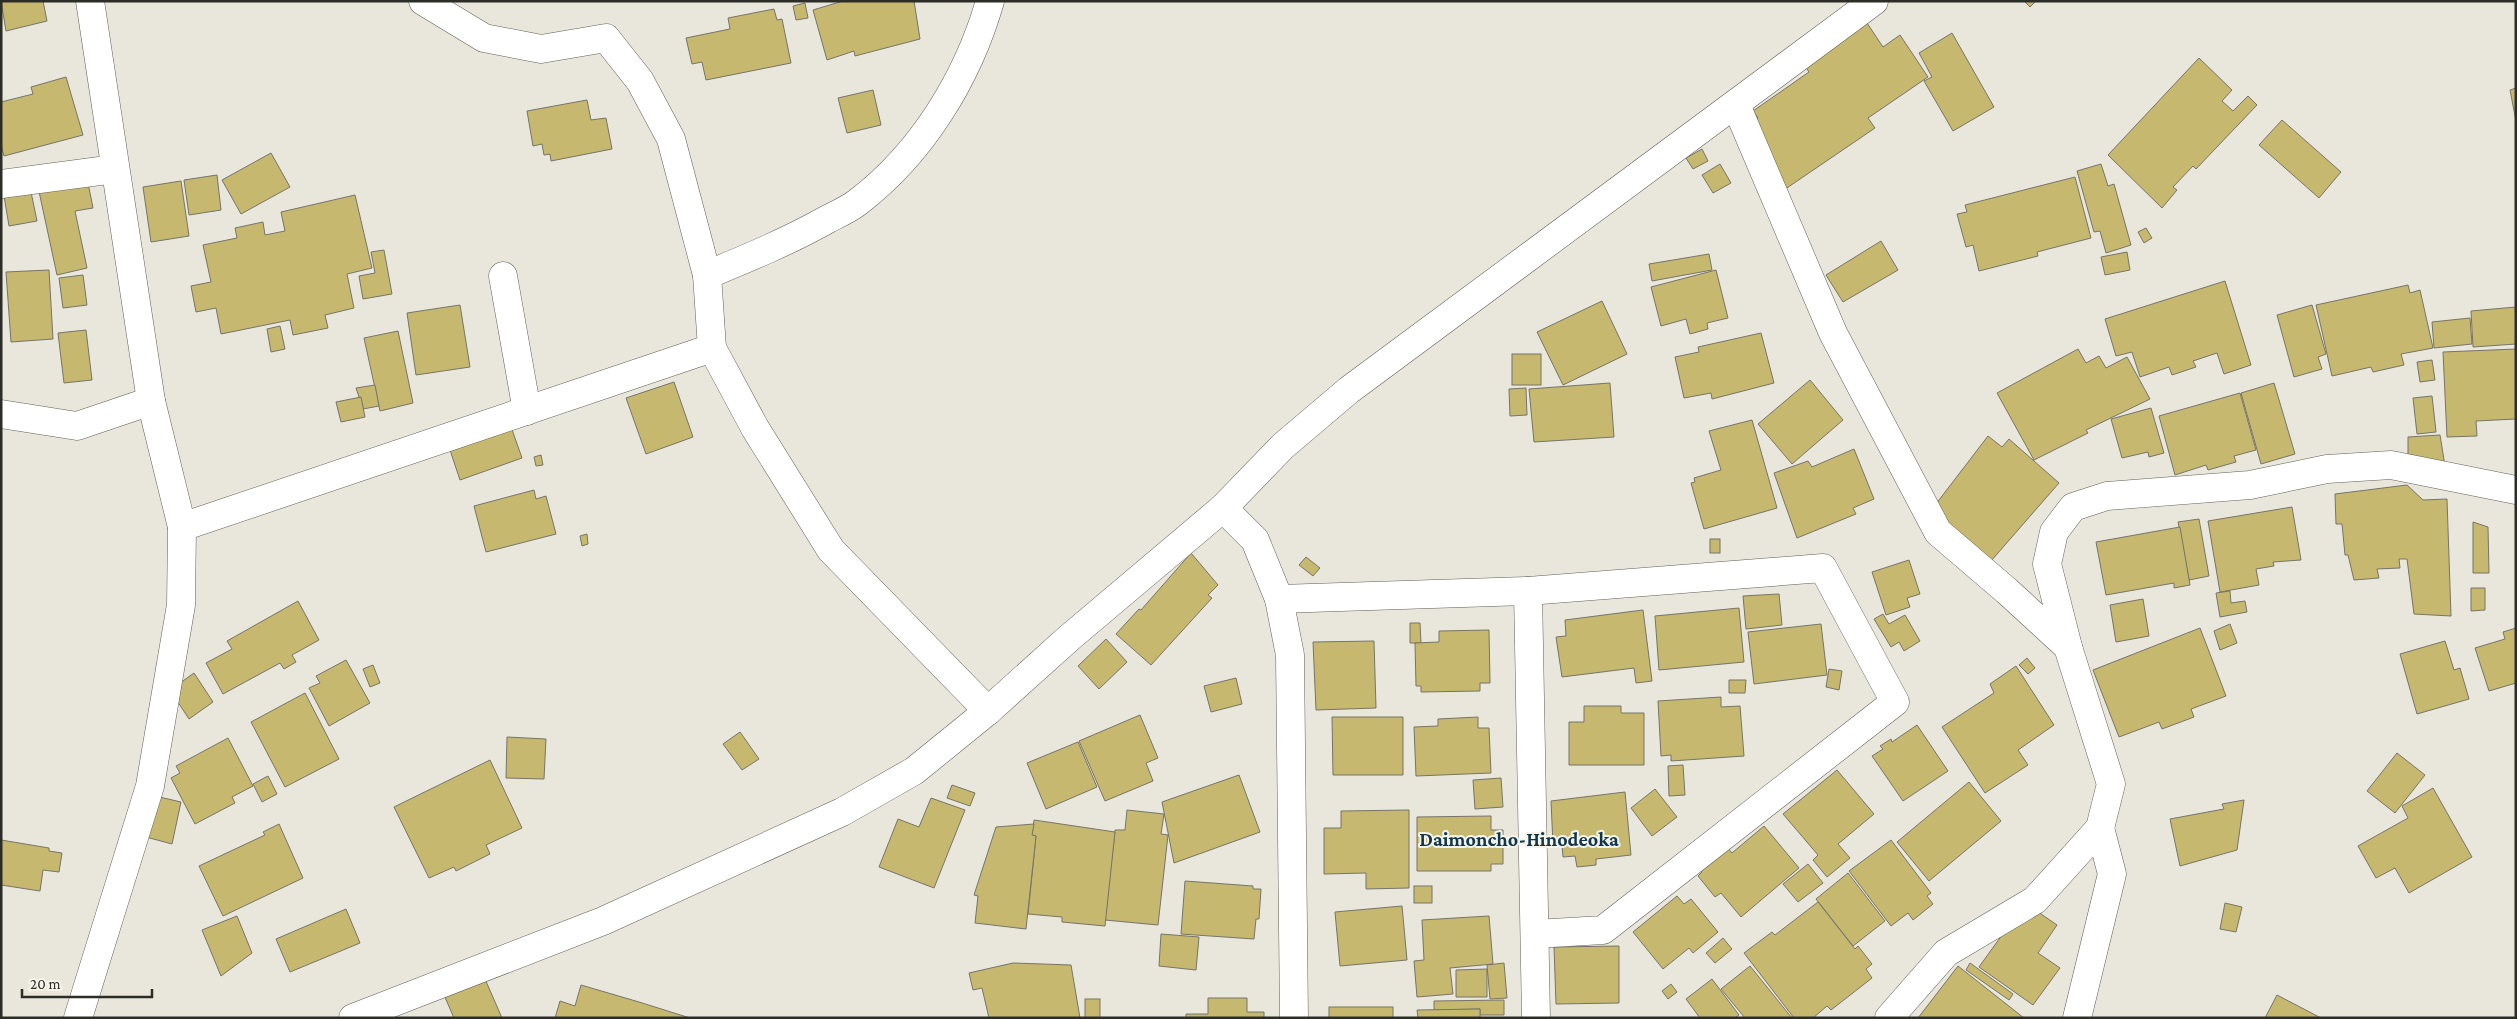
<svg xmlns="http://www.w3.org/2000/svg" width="2517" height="1019" font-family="'Crimson Pro',serif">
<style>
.building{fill:#c6b96f;stroke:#767469}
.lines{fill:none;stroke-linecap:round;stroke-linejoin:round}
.street-casing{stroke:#626056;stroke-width:29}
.secondary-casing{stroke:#626056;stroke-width:29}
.street{stroke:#fff;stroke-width:28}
.secondary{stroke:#fff;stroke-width:28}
.labels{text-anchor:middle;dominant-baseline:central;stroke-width:4;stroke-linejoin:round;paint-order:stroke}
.quarter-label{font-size:20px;font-weight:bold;fill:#10364e;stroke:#f6f4e9}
</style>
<rect width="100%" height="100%" fill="#e9e7db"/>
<g class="building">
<path d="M1,1H43L47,21L6,31Z"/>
<path d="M843,1H914L920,39L855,56L854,51L827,60L813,10Z"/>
<path d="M2024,1H2036L2030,7Z"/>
<path d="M805,3L808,18L796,20L793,6Z"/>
<path d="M774,9L777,20L782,19L791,63L706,80L702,62L692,64L686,38L730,29L728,18Z"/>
<path d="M1867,23L1883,47L1900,35L1928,77L1868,118L1875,128L1778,194L1736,133L1758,118L1753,111L1809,72L1805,66Z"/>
<path d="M1952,33L1994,107L1953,131L1924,81L1932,77L1919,53Z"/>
<path d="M2199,58L2232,90L2222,101L2233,111L2248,96L2257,105L2196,169L2193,166L2173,187L2177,190L2162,208L2108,155Z"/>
<path d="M66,77L83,135L4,156L1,145V102L33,94L31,87Z"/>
<path d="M2516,88V121L2510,90Z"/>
<path d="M873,90L881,125L847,133L838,98Z"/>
<path d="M587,100L591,120L606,118L612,149L551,161L550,154L544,155L542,144L533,146L527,111Z"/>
<path d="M2282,120L2341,172L2319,198L2259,145Z"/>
<path d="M1702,149L1708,161L1693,169L1686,158Z"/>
<path d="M271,153L290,187L241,214L222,180Z"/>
<path d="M84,163L93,208L75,211L87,268L57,275L35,173Z"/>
<path d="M1720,164L1731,183L1713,193L1702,175Z"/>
<path d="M2101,164L2108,186L2114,184L2131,245L2106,253L2100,231L2094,232L2077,171Z"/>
<path d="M217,175L221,210L189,215L184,180Z"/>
<path d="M2075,177L2091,238L2037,252L2038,256L1979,271L1973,245L1966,247L1957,214L1967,212L1965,205Z"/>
<path d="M181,181L189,236L151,242L143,187Z"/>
<path d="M31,192L37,221L9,226L4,196Z"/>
<path d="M355,195L372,268L347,274L354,308L325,315L328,328L293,335L290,320L221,334L216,308L196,312L191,286L211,282L203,245L237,238L235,228L263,222L265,235L285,231L281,212Z"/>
<path d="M2146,228L2152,238L2144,243L2138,232Z"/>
<path d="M1881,241L1898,270L1843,302L1826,275Z"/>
<path d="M384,250L392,294L363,299L359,276L375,273L371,252Z"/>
<path d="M2127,252L2130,270L2105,275L2101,257Z"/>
<path d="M1709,254L1712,270L1652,281L1649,264Z"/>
<path d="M49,270L53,339L11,342L6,272Z"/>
<path d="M1716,270L1728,318L1707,323L1708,329L1690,334L1686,319L1661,326L1651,287Z"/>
<path d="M83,275L87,305L63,308L59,278Z"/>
<path d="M2225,281L2251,365L2224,374L2217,353L2193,361L2196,367L2172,375L2169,367L2140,377L2132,352L2116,356L2105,319Z"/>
<path d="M2408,285L2410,293L2420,290L2433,348L2401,354L2404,365L2373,372L2371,367L2332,376L2316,305Z"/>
<path d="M1602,301L1627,354L1563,385L1537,332Z"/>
<path d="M460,305L470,367L416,375L407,313Z"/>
<path d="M2312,305L2326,354L2318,357L2322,369L2294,377L2277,315Z"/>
<path d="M2516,307V344L2473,347L2471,311Z"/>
<path d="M2470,318L2472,344L2434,348L2432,322Z"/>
<path d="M280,326L285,349L271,352L267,329Z"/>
<path d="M86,330L92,380L64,383L58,333Z"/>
<path d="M398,331L413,403L380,411L364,338Z"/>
<path d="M1761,333L1774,383L1712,399L1711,393L1684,398L1675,357L1699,352L1698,347Z"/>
<path d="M2078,349L2086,363L2099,356L2106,368L2127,357L2150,399L2086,430L2088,433L2034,460L1997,393Z"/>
<path d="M2516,349V419L2476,421L2477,436L2447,437L2443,352Z"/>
<rect x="1512" y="354" width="29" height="31"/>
<path d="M2432,360L2435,380L2420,382L2417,362Z"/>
<path d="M1810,380L1843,420L1792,464L1758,424Z"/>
<path d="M674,382L693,437L646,454L626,398Z"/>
<path d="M1610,383L1614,437L1534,442L1529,389Z"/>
<path d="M2274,383L2295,454L2261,464L2241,393Z"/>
<path d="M375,385L379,406L363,409L356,388Z"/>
<path d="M1526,388L1527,415L1510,416L1509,389Z"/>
<path d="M2240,393L2256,450L2234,456L2236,462L2208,470L2206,465L2175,475L2159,416Z"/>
<path d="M2432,396L2436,432L2417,434L2413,398Z"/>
<path d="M361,397L365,417L341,422L336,402Z"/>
<path d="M2151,408L2164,453L2149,457L2148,452L2122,458L2111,419Z"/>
<path d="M1752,420L1777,508L1704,529L1691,483L1695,482L1694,478L1721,470L1709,431Z"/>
<path d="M510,424L522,458L460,480L448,444Z"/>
<path d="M2440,435L2445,466L2408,454V437Z"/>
<path d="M1988,436L2002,447L2009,439L2059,483L1984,569L1926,517Z"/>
<path d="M1854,449L1874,499L1853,508L1856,514L1797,538L1774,473L1808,461L1812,467Z"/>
<path d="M541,455L543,465L536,466L534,457Z"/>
<path d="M2407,485L2423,500L2447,499L2451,616L2414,614L2407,559H2399L2400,568L2377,569L2379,578L2354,580L2348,555H2345L2342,524H2336L2335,494Z"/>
<path d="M534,490L536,499L546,496L556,534L486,552L474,506Z"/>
<path d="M2292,507L2301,560L2273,562L2274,566L2256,569L2259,585L2220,592L2208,521Z"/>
<path d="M2199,519L2209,576L2189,580L2178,522Z"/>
<path d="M2473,522L2488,527L2489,573H2473Z"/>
<path d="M2180,527L2190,585L2174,588V583L2106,595L2096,542Z"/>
<path d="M587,534L588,544L582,546L580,536Z"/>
<rect x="1710" y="539" width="10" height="14"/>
<path d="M1191,553L1218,585L1208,595L1212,598L1151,665L1116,634L1139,609L1141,610Z"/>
<path d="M1306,557L1320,568L1313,576L1299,565Z"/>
<path d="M1909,560L1920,594L1907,598L1910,607L1886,615L1872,572Z"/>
<path d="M2471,588H2485V610L2471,611Z"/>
<path d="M2230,591L2231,603L2245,601L2247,612L2220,617L2216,593Z"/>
<path d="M1779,594L1782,625L1746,629L1743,596Z"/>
<path d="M2143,599L2149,636L2116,642L2110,605Z"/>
<path d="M298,601L319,640L292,655L296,662L284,669L280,663L223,694L206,663L232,649L227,641Z"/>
<path d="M1739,608L1744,662L1659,670L1655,616Z"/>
<path d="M1643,610L1652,681L1636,683L1634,668L1562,677L1556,637L1566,636L1565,620Z"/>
<path d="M1883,614L1889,624L1905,615L1920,641L1904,651L1899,642L1891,647L1874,619Z"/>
<path d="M1410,623H1420L1421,643H1410Z"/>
<path d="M1821,624L1827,675L1754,684L1748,632Z"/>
<path d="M2230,624L2237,643L2220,650L2214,631Z"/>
<path d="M2200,628L2226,696L2191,709L2194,717L2162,729L2159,722L2119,737L2093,670Z"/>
<path d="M2516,628V683L2489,691L2475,648L2505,639L2503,632Z"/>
<path d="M1489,630L1490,683H1480V691L1421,692V686H1416L1415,643L1439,642V631Z"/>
<path d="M1106,639L1127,662L1099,689L1078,666Z"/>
<path d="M1374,641L1376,708L1316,710L1313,642Z"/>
<path d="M2445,641L2454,670L2460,668L2469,699L2417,714L2400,654Z"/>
<path d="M2027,658L2035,668L2028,674L2019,665Z"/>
<path d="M346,660L370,703L329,726L309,688L320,683L316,676Z"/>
<path d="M373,665L380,683L370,687L363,669Z"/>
<path d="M2016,666L2054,725L2018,750L2028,765L1985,793L1942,727L1994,693L1990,684Z"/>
<path d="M1829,669L1842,671L1839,690L1826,687Z"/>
<path d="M194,673L213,702L189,719L170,690Z"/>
<path d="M1236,678L1242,704L1211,712L1204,686Z"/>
<path d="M1729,680H1746L1745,693H1729Z"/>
<path d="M305,693L339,759L285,787L251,722Z"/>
<path d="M1721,697V707L1740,706L1744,756L1671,761V755L1661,756L1658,701Z"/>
<path d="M1584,706H1621V713H1644V765H1569V722H1584Z"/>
<path d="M1140,715L1158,758L1146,763L1153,781L1105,801L1079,741Z"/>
<path d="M1332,717H1403V775H1333Z"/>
<path d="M1478,717V728H1489L1491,773L1416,776L1414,727L1438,726V719Z"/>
<path d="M1917,725L1948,771L1903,801L1872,756L1883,749L1880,746L1891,739L1892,742Z"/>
<path d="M740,732L759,759L742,770L723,744Z"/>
<path d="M507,737L546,739L544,779L506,778Z"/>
<path d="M228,738L253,786L232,797L235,803L195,824L171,778L180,773L176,766Z"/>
<path d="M1078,742L1097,787L1046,809L1027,763Z"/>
<path d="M2397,753L2425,775L2395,813L2367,791Z"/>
<path d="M490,760L522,828L486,845L490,854L456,871L454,867L429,878L394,807Z"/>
<path d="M1683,765L1685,795L1669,796L1668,766Z"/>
<path d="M1837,770L1874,814L1838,844L1850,858L1827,877L1813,860L1818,855L1783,814Z"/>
<path d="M1239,775L1260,832L1174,863L1162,802Z"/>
<path d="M268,776L277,794L262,802L253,784Z"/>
<path d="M1501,778L1503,807L1475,809L1473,780Z"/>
<path d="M1969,782L2001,821L1929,881L1897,842Z"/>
<path d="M952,785L975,793L970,806L947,798Z"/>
<path d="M2433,788L2472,857L2409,893L2395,868L2376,878L2358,846L2408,818L2402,806Z"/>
<path d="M1655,789L1677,817L1652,836L1631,808Z"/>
<path d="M1625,792L1631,855L1596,859V865L1577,867L1575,856L1563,857L1562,845H1553L1551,801Z"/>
<path d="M155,796L181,802L172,844L146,837Z"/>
<path d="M931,798L965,810L934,888L879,867L898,819L919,827Z"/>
<path d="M2244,800L2237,850L2180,866L2170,819L2224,809L2222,804Z"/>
<path d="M1127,810L1164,814L1161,834L1168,835L1158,925L1105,920L1115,830H1125Z"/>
<path d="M1409,810V888L1366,889V873L1324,874V828H1341V811Z"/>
<path d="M1491,816V830H1503V864H1491V871H1417V817Z"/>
<path d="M1034,820L1115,832L1105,926L1062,922V917L1028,914L1036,836L1032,835Z"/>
<path d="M279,824L303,878L223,916L199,866L265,835L263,832Z"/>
<path d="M1034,824L1032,835L1036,836L1026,929L975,923L978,896L974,895L996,827Z"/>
<path d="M1764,826L1799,868L1741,917L1721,893L1715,897L1698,876L1702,872L1699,870L1727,847L1732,853Z"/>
<path d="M1,840L49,848V851L62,853L59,872L43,870L40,891L1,885Z"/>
<path d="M1891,840L1931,893L1927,896L1933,904L1913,920L1908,913L1891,926L1849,871Z"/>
<path d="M1808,864L1823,883L1798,902L1783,884Z"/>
<path d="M1848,873L1885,921L1853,946L1816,899Z"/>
<path d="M1185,881L1253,886V889H1261L1259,919H1256L1254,939L1181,934Z"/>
<rect x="1414" y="886" width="18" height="17"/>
<path d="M1677,896L1684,904L1691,899L1718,932L1693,953L1689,948L1663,969L1633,932Z"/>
<path d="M1818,902L1855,949L1858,946L1872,964L1866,969L1872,978L1831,1010L1827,1006L1813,1018H1794L1744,953L1772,932L1775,935Z"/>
<path d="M2025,903L2057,925L2038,953L2060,968L2033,1005L1979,967Z"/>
<path d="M2225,903L2242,907L2236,932L2220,929Z"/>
<path d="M1402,906L1407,960L1340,966L1335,912Z"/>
<path d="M346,909L360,943L290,972L276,939Z"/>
<path d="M237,916L252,953L221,976L202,930Z"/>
<path d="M1489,916L1493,964L1450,968L1453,994L1417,997L1414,961L1424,960L1422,920Z"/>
<path d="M1161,934L1199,937L1196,970L1159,966Z"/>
<path d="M1723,938L1732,949L1715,963L1706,953Z"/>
<path d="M1619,946V1003L1556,1004L1554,947Z"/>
<path d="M1013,963L1071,965L1080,1018H989L982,988L973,990L969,973Z"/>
<path d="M1504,963L1507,998L1490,999L1487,965Z"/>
<path d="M1970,963L2013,994L2009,1000L1966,970Z"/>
<path d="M1750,966L1792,1018H1745L1721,989Z"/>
<path d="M1958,966L2024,1018H1918Z"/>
<path d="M1487,969V997H1456V970Z"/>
<path d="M485,979L502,1018H454L444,995Z"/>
<path d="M1712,979L1739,1015L1735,1018H1700L1686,999Z"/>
<path d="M1671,984L1677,992L1668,999L1662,991Z"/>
<path d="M581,985L639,1002L690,1018H555L560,1001L575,1006Z"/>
<path d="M2277,995L2321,1018H2265Z"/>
<path d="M1208,998H1247V1012H1264V1018H1186V1014H1208Z"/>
<rect x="1085" y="999" width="15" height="19"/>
<path d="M1504,1000V1015H1480V1009L1434,1010V1001Z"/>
<rect x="1329" y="1007" width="64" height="11"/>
<path d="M1480,1009V1018H1418L1417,1010Z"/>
</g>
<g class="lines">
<g class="street-casing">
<g id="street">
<path d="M423,1L484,38L541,49L606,38L640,81L671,139L707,275L712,348L755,428L831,550L988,711"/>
<path d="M1736,105L1833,333L1938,532L2007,591L2068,647L2111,784L2100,828L2035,900L1946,953L1889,1018"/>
<path d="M1,184L115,169"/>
<path d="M707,275C748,258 789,241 828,219C838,214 849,209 858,202C922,153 968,78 990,1"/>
<path d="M503,276L527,411"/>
<path d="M1,414L77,426L151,401"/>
<path d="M1223,508L1255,540L1279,599L1290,655L1294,1018"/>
<path d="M182,527L712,348"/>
<path d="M1528,591L1536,1018"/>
<path d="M1279,599L1528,591L1823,568L1895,702L1603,930L1535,934"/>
<path d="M2068,647L2047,564L2054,532L2073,507L2107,496L2250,485L2327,469L2391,465L2516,490"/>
<path d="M78,1018L150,786L181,605L182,527L151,401L90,1"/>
<path d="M2077,1018L2112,874L2100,828"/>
</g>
</g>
<g class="secondary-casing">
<path id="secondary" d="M353,1018L603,921L842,812L914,771L988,711L1069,638L1223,508L1283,446L1349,390L1874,1"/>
</g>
<use href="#street" class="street"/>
<use href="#secondary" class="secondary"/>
</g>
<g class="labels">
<g class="quarter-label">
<text x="1519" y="839">Daimoncho-Hinodeoka</text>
</g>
</g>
<rect width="2517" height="1019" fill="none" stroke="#2d2d28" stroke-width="5"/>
<path d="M22 989v8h130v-8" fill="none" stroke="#2d2d28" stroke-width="2.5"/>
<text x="30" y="989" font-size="15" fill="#2d2d28" stroke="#f6f4e9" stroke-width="4" paint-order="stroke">20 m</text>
</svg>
